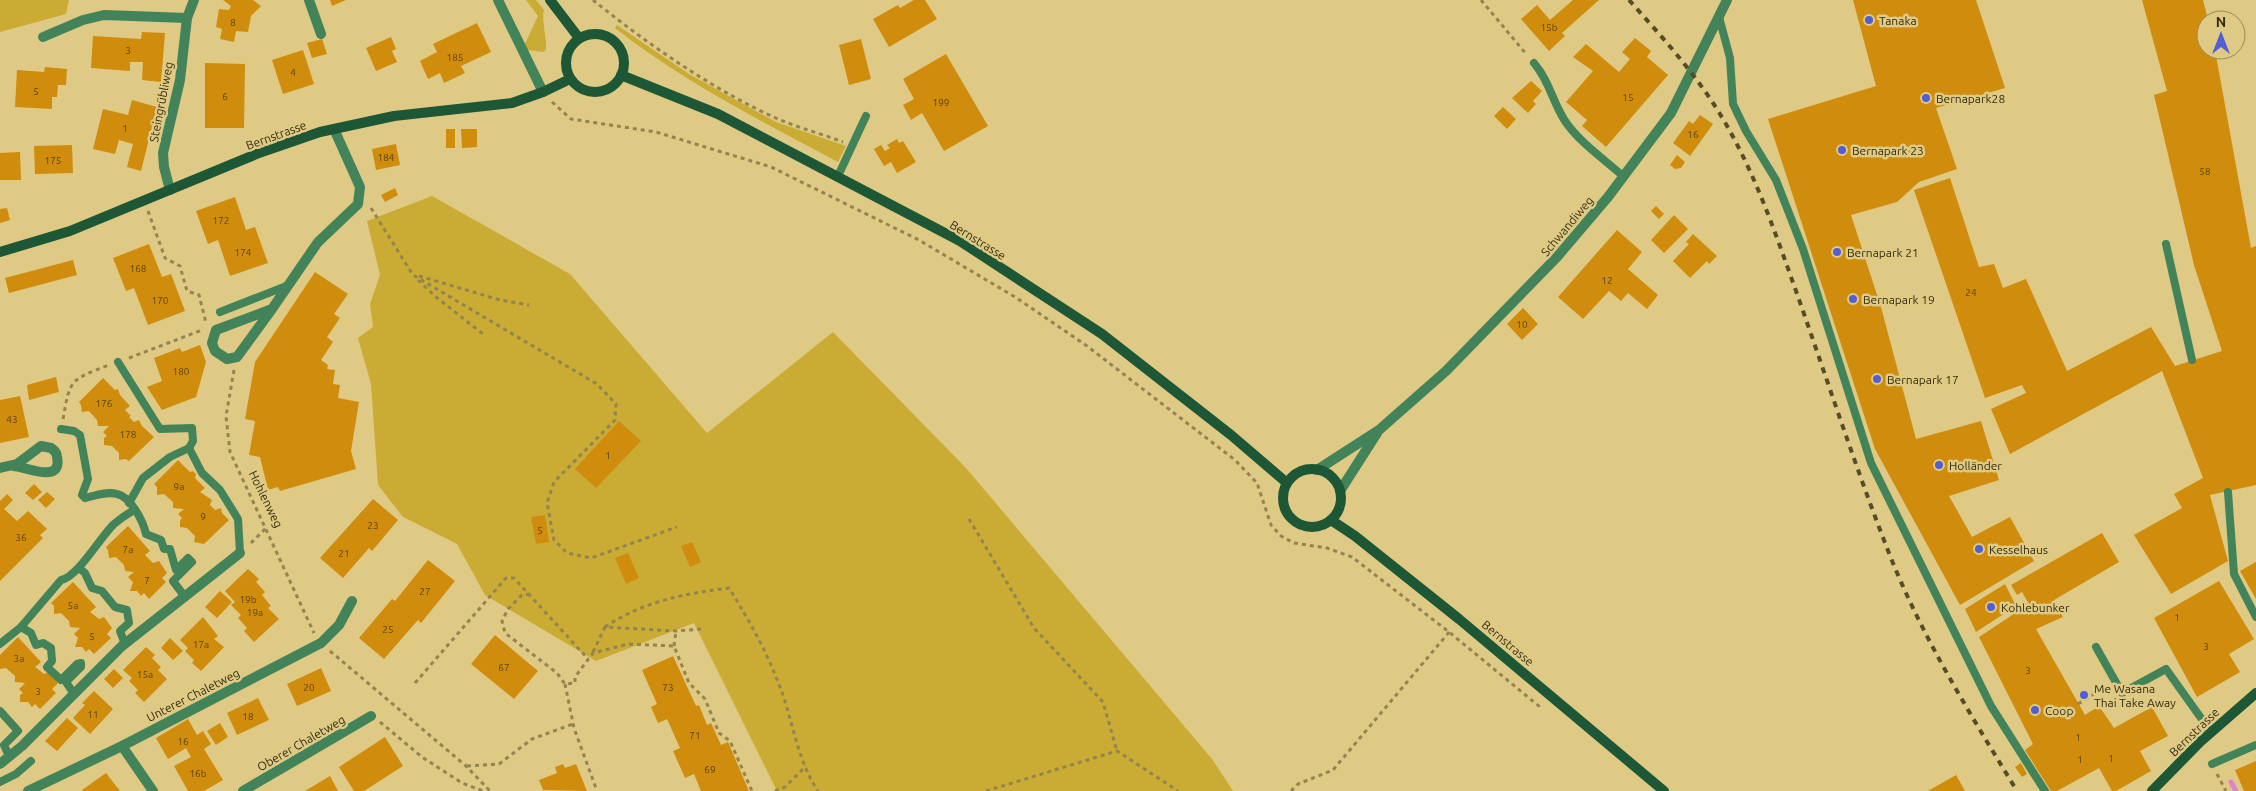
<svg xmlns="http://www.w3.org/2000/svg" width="2256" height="791" font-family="Ubuntu,sans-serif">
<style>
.green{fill:#caab34}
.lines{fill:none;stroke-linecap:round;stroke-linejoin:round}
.stream{stroke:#dd82cc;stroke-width:5}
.building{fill:#d08c0c}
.path{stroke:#938450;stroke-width:3;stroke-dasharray:4 4;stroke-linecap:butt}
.lane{stroke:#43835a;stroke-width:8}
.street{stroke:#43835a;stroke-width:10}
.secondary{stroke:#1d5735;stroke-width:10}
.rail{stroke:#574c27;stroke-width:4;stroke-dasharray:6 6;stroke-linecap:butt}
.poi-dot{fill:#515ed4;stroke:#deca84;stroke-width:2}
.labels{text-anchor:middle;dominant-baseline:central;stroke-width:5;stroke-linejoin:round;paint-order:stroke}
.number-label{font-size:10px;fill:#5b440e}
.poi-label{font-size:12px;fill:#342c0f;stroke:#deca84;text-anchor:start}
.street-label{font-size:12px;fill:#342c0f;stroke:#deca84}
</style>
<rect width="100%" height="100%" fill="#deca84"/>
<g class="green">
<path d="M0,0H69L66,14L0,32Z"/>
<path d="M526,0H536L544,10C541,18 547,38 546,49L544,52L527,50L524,46L538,16Z"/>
<path d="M617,25L689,74L776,122L846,146L838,162C761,121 684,82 615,28Z"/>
<path d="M432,196L570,274L707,433L833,332L966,468L1212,759L1233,791H777L694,623L596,661L485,595L457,544L403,517L378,485L371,384L358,338L373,327L370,304L380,275L367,221Z"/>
</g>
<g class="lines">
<path class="stream" d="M2231,782L2236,791"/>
</g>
<g class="building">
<path d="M223,0H253L261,6L251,16L248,32L236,31L234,42L220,39L222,29L216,27L219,9L229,10L231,6Z"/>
<path d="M330,0H346L332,6Z"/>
<path d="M914,0H925L937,19L889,47L873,19L898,5L900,8Z"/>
<path d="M1573,0H1599L1562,33L1565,36L1549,51L1521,19L1537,5L1550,20Z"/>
<path d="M1853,0H1976L2005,88L1936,108L1957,169L1919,182L1897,202L1851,215L1881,307L1916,439L1981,421L1999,480L1949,496L1972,537L2010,517L2034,561L1960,605L1875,449L1768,119L1876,86Z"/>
<path d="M2142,0H2203L2208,20H2206V50H2215L2251,248L2256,246V485L2210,495L2228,561L2171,594L2134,535L2182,508L2174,494L2203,478L2162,371L2010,454L1991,409L2026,393L2022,385L1985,398L1914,190L1950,178L1979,267L1994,264L2003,288L2026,279L2067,371L2151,327L2175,366L2222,351L2194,265L2154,95L2167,91Z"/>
<path d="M477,23L491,52L461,66L465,73L444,83L440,73L428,79L420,61L437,52L433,44Z"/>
<path d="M142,32L165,33L161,82L142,80L143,62H130V71L91,68L93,36L141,39Z"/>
<path d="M391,37L396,49L392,51L397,62L376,71L366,48Z"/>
<path d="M1635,38L1651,51L1647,57L1668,75L1606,147L1582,126L1587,120L1566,102L1593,71L1573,57L1586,44L1619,72L1630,59L1622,52Z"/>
<path d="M322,39L327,54L312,58L307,43Z"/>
<path d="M861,39L871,79L849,85L839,45Z"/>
<path d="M303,50L314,84L283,94L272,60Z"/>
<path d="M946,54L988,126L944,151L922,113L911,120L903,105L914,99L903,79Z"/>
<path d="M205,63L245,64L244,128H205Z"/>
<path d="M45,67L67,69L66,85H58L57,97H52V109L15,107L17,70L44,72Z"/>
<path d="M1531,81L1542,91L1533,101L1536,104L1528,113L1512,98Z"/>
<path d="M132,100L157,107L141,171L127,167L133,144L119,140L115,154L93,149L103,109L128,115Z"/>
<path d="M1503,107L1516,119L1507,129L1494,116Z"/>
<path d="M1700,115L1713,124L1690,156L1673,143L1689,121L1693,124Z"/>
<rect x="446" y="129" width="9" height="19"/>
<path d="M461,129H477V147L462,148Z"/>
<path d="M897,139L899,143L903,141L916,162L897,173L891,162L884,166L874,149L881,145L885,151L890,148L887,145Z"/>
<path d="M396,144L400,165L376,170L372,149Z"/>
<path d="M72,145L73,173L35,174L34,146Z"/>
<path d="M20,152L21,180H0V153Z"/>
<path d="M1677,155L1685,162L1681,168L1675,169L1670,165Z"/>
<path d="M395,188L398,195L385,202L381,195Z"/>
<path d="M235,197L246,230L255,227L268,263L230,276L218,240L208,244L196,211Z"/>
<path d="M1656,206L1664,214L1659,219L1651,211Z"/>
<path d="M7,208L10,220L0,223V209Z"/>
<path d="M1674,215L1688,229L1664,253L1651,240Z"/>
<path d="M1617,230L1642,252L1628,269L1658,295L1647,309L1628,293L1621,301L1609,291L1583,319L1558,297Z"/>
<path d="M1693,234L1717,256L1709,264L1707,261L1690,278L1673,261L1689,244L1686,242Z"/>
<path d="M149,244L162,277L171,274L185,311L148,325L134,288L126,291L113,258Z"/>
<path d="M73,260L77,275L9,293L5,278Z"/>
<path d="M315,272L348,294L334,314L340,318L327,337L333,342L321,360L328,365L327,369L335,370L333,384L340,385L338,398L359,402L351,451L356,469L280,491L278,487L268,490L260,457L249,455L255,421L245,419L255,362Z"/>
<path d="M1523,308L1538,324L1522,340L1507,324Z"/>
<path d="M200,345L206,362L196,397L162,410L147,387L162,381L154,358L180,348L182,352Z"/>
<path d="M56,377L59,392L29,400L27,385Z"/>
<path d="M103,378L115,390L118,389L120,395L130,406L125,410L131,416L129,417L134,422L139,420L142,426L154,437L129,461L126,459L119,460V453L112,446L104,445V438L107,436L103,432L109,426H98L97,420L89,411L82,412L81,405L79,402Z"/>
<path d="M20,396L29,437L0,443V400Z"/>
<path d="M619,421L641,441L596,488L575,469Z"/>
<path d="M178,460L190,472L193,471L196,474L195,478L205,488L200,492L212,500L210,505L215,510L221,508L222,513L229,520L204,544L194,542L195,536L187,528L180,527V521L182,518L178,514L184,509L173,508V502L164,494L157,495V487L154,484Z"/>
<path d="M34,484L42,492L33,500L25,493Z"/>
<path d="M47,492L55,499L46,508L38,500Z"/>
<path d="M7,494L13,500L4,509L17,521L28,511L47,529L40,535L43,538L0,581V501Z"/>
<path d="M373,499L398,520L372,551L369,548L343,578L320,558Z"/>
<path d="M545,515L549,542L536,544L531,517Z"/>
<path d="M128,526L150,551L145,555L153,563L159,561L167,573L162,578L166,582L149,599L144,593L141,596L137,591H130L133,582L128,577L134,572L125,571L124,565L116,557L109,558L108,550L106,547Z"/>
<path d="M2102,533L2119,562L2054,600L2063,617L2036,629L2085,715L2099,706L2114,728L2152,707L2168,736L2140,751L2151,771L2116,791H2112L2099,768L2057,791H2051L2025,750L2033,744L1979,637L2029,604L2022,592L2017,595L2011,585Z"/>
<path d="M692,542L701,562L690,567L681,546Z"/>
<path d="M628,553L639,578L626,584L615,558Z"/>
<path d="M428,560L455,581L421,623L418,620L384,659L359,638L392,599L395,601Z"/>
<path d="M2256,562V599L2240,571Z"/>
<path d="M248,569L259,579L256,582L265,592L262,595L271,606L268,608L279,619L254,642L244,631L247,628L238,618L241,615L231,605L235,602L225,591Z"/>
<path d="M2219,581L2254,639L2229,654L2240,672L2197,697L2154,618Z"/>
<path d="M73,582L96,607L90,612L99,619L104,617L112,628L107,634L111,638L94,654L89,649L86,652L82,647H75L78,638L74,634L80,628L70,627L69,621L61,613L54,614V606L51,603Z"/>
<path d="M2005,584L2016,606L1976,632L1965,609Z"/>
<path d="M220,591L232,602L217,618L205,607Z"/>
<path d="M203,617L218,636L214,639L224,647L201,671L192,663L194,660L185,651L188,648L180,640Z"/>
<path d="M495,635L538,671L514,699L471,664Z"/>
<path d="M18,637L41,662L35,667L44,674L49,672L58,683L52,689L56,693L40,709L35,704L32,707L28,702H20V695L23,693L19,689L25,683L15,682V676L6,668L0,669V655Z"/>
<path d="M170,638L183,651L173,660L161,648Z"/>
<path d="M146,647L155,655L152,658L161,667L158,670L167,679L144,702L135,693L138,690L129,681L132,678L123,670Z"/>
<path d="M673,656L696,706L699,705L707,725L711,723L721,745L728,742L749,791H701L694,774L685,778L673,751L680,748L667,719L658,723L651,707L657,704L642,670Z"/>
<path d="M321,668L331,691L297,706L287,684Z"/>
<path d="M114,669L123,678L113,688L104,679Z"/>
<path d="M94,691L113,709L90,734L73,718L85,705L82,703Z"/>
<path d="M258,698L269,720L237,735L227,713Z"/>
<path d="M67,718L78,728L57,751L45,741Z"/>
<path d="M188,719L197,735L203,731L211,744L204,749L223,780L204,791H188L174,766L191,757L186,748L168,759L156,738Z"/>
<path d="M220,723L228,737L216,745L207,731Z"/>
<path d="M385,737L403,766L364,791H354L339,767Z"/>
<path d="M2256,761V791H2244L2235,770Z"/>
<path d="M2021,763L2027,774L2022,777L2015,767Z"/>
<path d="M563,764L565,768L576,764L587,791L543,790L539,780L557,773L555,767Z"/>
<path d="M106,773L120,791H83L82,790Z"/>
<path d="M1956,775L1965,791H1928Z"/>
<path d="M330,776L338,791H305Z"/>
</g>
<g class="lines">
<g class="path">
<path d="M593,0C646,43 715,91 778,119C799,128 822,134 843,142"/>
<path d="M1481,0L1527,55"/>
<path d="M552,102L571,119L656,132L771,167L919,240L1015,297L1087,346L1235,460L1257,483L1271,525L1281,536L1294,543L1327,548L1352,557L1449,632L1540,707"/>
<path d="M371,208L413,275L597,384L616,404L615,420L554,482L547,503L554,540L567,553L591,558L677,527"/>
<path d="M148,211L165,258L180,266L187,291L199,295L206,323"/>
<path d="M419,276L500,300L529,305"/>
<path d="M418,280L436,297L483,334"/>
<path d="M129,358L202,330"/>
<path d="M234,370L226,416L230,452L314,633"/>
<path d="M63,419C70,379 70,380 109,365"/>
<path d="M969,519L1034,628L1103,702L1117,751"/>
<path d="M251,543L266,528"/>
<path d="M530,594L522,595L508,609L502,621L505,633L557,673L565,684L575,683V677L593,653L628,644L674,646L689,683L705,699L719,733L730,741L752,791"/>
<path d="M605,627C644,601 683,594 729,588C749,620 767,652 780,687C793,721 797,760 818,791"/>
<path d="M674,646L676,631"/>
<path d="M330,651L466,766L490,791"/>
<path d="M593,652L605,627L676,631L702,629"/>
<path d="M415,683L506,578H514L588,659"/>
<path d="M565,684L574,728L597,791"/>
<path d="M2078,704L2105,687"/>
<path d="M380,722L422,757L462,783L483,791"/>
<path d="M467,766L499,764L532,739L573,724"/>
<path d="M2217,774L2226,791"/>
<path d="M775,791L785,787L806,766"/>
<path d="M986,791L1117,751L1178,791"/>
<path d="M1291,791L1298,784L1333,770L1450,631"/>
</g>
<g class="lane">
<path d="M1719,17L1730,58L1733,104L1746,131L1776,180L1803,249L1871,463L1991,706L2045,791"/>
<path d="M1534,63C1550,82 1552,101 1565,121C1580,143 1604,159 1624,177"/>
<path d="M838,176L866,116"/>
<path d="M2166,244L2192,360"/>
<path d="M220,312L289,285"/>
<path d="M118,362L160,429L192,428L193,441L189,448L170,457L143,478L129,503"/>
<path d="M61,429L74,431L80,435L88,479L82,495L85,498C94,496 107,491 117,494C131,497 143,521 146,534L161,540L164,549H170L176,570L188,558L192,562L173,581L185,597"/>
<path d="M189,448L202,473L220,490L238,519L240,553"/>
<path d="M2228,492L2234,574L2256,617"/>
<path d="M79,568L85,573L92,588L102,591L115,607L127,610L129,623L120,631L125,644"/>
<path d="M21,627L31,633L36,645L43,643L51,648L52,661L47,667L61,680L77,664L81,663V667L66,682L74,694"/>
<path d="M0,644L21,627L61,580C77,578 101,536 114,524C120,519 127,514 134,510"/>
<path d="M2096,647L2122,693L2166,669L2211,732"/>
<path d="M0,711L18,731L4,745L9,756"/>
<path d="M2212,764L2256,745"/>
<path d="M0,782L16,774L31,761"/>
</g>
<g class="street">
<path d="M309,0L321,34"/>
<path d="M498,0L543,92"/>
<path d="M43,37L83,20L104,15L187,18"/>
<path d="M170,190L164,167L163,153L180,80L187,18L194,0"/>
<path d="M272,309L237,357L227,359L215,351L212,343L216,330L272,309L318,242L358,204L360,187L334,129"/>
<path d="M0,468L17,464L41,446L51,448C54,450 57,453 57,457C63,485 24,466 13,466"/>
<path d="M1317,470L1379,430L1446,371L1557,257L1608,197L1671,113L1727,0"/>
<path d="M1340,491L1377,433"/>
<path d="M122,746L153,791"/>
<path d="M0,764L22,746L122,646L240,553"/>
<path d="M28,791L122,746L321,643L339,625L352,601"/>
<path d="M243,791L371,716"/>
</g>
<g class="secondary">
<path d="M550,0L579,38"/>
<circle cx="595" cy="63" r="29"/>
<path d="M621,75L718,114L960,241L1102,334L1231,435L1287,483"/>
<path d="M0,252L70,231L259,153L320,132L394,116L512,103L543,92L570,79"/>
<circle cx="1312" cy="498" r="29"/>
<path d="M1331,520L1355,536L1459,619L1664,791"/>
<path d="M2152,791L2200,742L2256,693"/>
</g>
<path class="rail" d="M1629,0C1662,37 1697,75 1723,119C1755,173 1775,232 1796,291C1826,376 1854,463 1887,548C1920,634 1969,712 2017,791"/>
</g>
<g class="poi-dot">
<circle cx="1869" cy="20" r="5"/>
<circle cx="1926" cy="98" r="5"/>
<circle cx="1842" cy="150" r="5"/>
<circle cx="1837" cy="252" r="5"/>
<circle cx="1853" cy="299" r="5"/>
<circle cx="1877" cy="379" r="5"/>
<circle cx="1939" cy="465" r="5"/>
<circle cx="1979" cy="549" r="5"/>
<circle cx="1991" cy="607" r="5"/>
<circle cx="2084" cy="695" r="5"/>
<circle cx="2035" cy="710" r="5"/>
</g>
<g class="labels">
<g class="number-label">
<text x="233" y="22">8</text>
<text x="1549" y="27">15b</text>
<text x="128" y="50">3</text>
<text x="455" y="57">185</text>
<text x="293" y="72">4</text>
<text x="36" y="91">5</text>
<text x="225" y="96">6</text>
<text x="1628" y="97">15</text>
<text x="941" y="102">199</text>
<text x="125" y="128">1</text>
<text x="1693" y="134">16</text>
<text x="386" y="157">184</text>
<text x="53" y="160">175</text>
<text x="2205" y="171">58</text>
<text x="221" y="220">172</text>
<text x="243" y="252">174</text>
<text x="138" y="268">168</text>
<text x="1607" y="280">12</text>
<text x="1971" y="292">24</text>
<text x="160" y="300">170</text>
<text x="1522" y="324">10</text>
<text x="181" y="371">180</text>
<text x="104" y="403">176</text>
<text x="12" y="419">43</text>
<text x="128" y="434">178</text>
<text x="608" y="455">1</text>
<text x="179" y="486">9a</text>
<text x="203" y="516">9</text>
<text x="373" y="525">23</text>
<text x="540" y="530">5</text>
<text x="21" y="537">36</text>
<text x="128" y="549">7a</text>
<text x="344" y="553">21</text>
<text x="147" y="580">7</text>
<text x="425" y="591">27</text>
<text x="248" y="599">19b</text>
<text x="73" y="605">5a</text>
<text x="255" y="612">19a</text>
<text x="2177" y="617">1</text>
<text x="388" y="629">25</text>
<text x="92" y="636">5</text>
<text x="201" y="644">17a</text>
<text x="2206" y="646">3</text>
<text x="19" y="658">3a</text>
<text x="504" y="667">67</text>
<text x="2028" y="670">3</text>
<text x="145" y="674">15a</text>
<text x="309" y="687">20</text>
<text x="668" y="687">73</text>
<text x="38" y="691">3</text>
<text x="93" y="714">11</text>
<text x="248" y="716">18</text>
<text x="695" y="735">71</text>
<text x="2078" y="737">1</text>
<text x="183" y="741">16</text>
<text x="2111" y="758">1</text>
<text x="2080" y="759">1</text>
<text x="710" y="769">69</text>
<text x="198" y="773">16b</text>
</g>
<g class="poi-label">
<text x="1879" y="20">Tanaka</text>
<text x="1936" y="98">Bernapark28</text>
<text x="1852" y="150">Bernapark 23</text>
<text x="1847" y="252">Bernapark 21</text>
<text x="1863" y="299">Bernapark 19</text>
<text x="1887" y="379">Bernapark 17</text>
<text x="1949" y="465">Holländer</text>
<text x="1989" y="549">Kesselhaus</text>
<text x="2001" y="607">Kohlebunker</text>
<text x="2094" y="688">Me Wasana<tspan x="2094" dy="14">Thai Take Away</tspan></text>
<text x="2045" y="710">Coop</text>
</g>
<g class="street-label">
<text transform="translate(161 102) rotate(-79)">Steingrübliweg</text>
<text transform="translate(276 135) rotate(-20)">Bernstrasse</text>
<text transform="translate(1567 226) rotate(-50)">Schwandiweg</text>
<text transform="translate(978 240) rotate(32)">Bernstrasse</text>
<text transform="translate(266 499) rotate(64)">Hohlenweg</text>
<text transform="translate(1508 643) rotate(40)">Bernstrasse</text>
<text transform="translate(193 695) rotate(-27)">Unterer Chaletweg</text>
<text transform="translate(2194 732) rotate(-44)">Bernstrasse</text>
<text transform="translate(301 743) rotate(-30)">Oberer Chaletweg</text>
</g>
</g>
<g transform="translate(2221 35)"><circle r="24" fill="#deca84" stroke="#9a8b55"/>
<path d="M0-4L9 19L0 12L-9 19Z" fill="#515ed4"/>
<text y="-8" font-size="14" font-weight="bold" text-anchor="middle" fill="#342c0f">N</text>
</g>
</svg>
